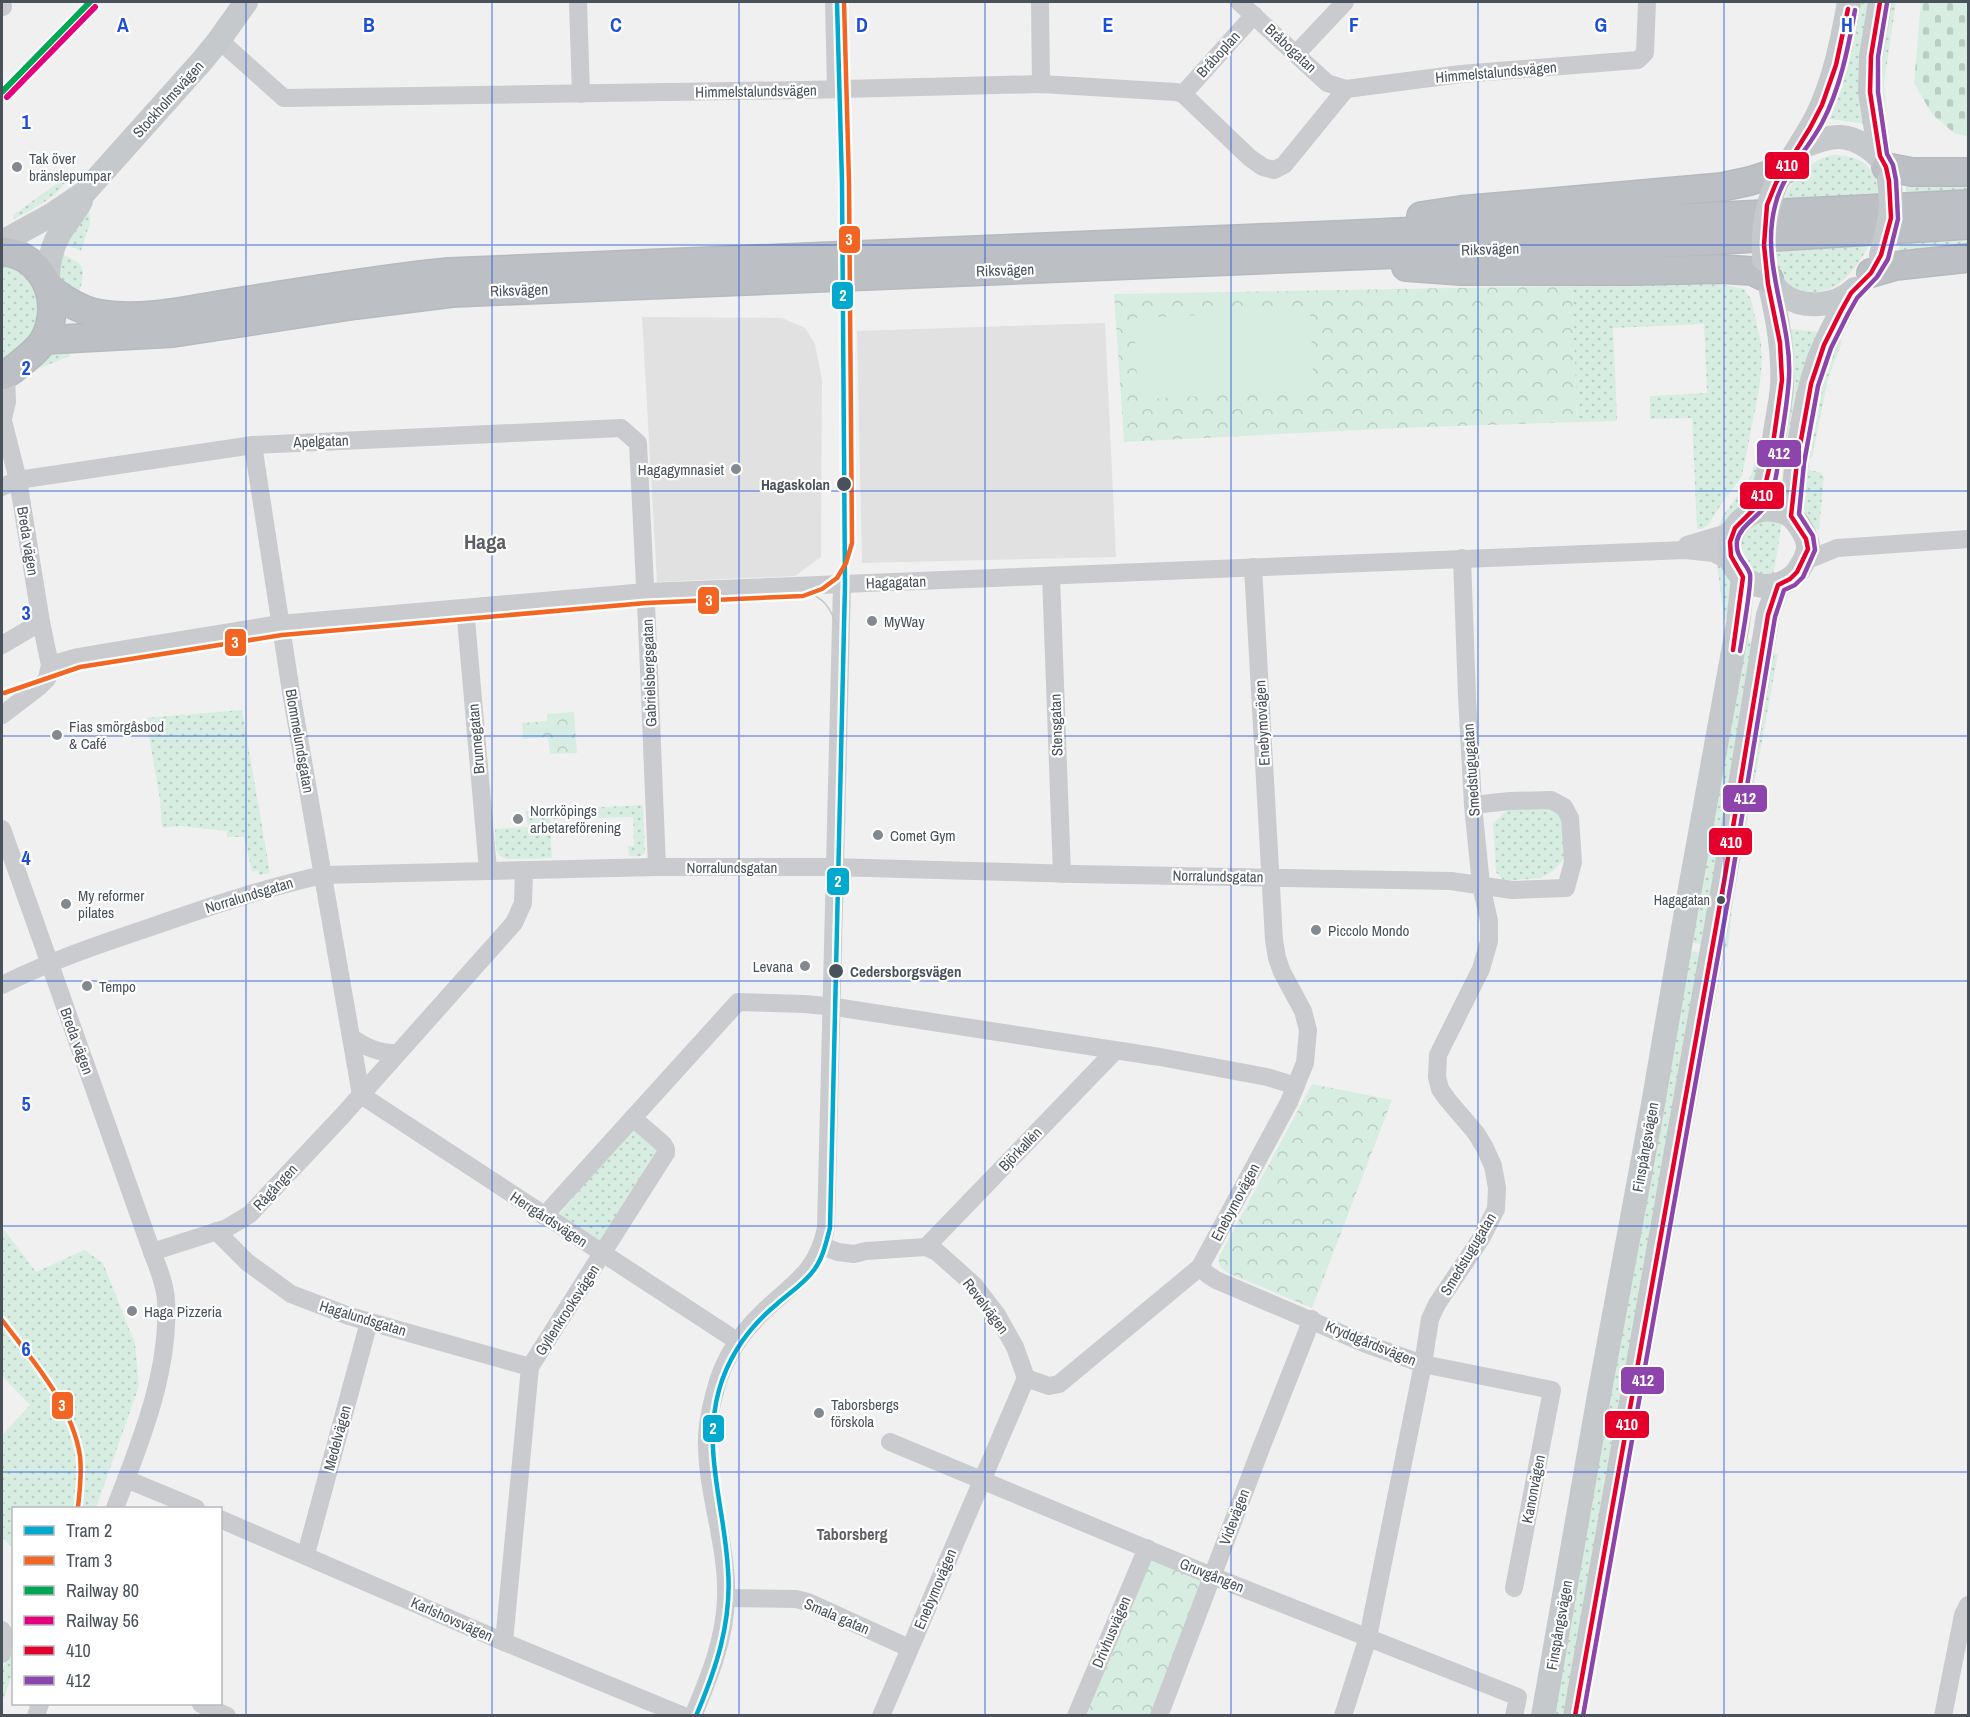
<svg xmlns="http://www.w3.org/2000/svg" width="1970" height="1717" font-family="'Archivo Narrow',sans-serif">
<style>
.education{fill:#e2e1e1}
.grass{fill:url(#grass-dots)}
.forest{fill:url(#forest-crowns)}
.cemetery{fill:url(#cemetery-stones)}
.pitch{fill:#d7ede1}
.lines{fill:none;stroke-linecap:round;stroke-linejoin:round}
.highway-casing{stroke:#b6b9be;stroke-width:30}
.minor{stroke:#cacbce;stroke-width:18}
.major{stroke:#c6c9cc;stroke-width:24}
.highway{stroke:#bcc0c4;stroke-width:27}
.tram{stroke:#c5c6c8;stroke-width:1.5}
.major-bridge{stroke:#c6c9cc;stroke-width:24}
.bus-1-casing{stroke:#fff;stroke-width:9}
.bus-2-casing{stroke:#fff;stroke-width:9}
.bus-1{stroke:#e4002b;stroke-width:4.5}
.bus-2{stroke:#8e44ad;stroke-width:4.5}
.rail-1-casing{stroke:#fff;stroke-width:10}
.rail-2-casing{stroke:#fff;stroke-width:10}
.rail-1{stroke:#00a651;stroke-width:6}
.rail-2{stroke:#e5007d;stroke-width:6}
.tram-1-casing{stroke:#fff;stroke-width:9}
.tram-2-casing{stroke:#fff;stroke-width:9}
.tram-1{stroke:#00a9ce;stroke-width:4.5}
.tram-2{stroke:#f26522;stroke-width:4.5}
.grid{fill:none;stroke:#1d4ed8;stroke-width:1.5;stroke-opacity:0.55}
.poi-dot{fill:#83898e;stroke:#fff;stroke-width:2}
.stop-dot{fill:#49515a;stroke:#fff;stroke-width:2}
.labels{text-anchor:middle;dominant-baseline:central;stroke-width:4.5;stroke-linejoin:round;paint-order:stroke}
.bus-label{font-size:14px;fill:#49515a;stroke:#fff;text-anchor:end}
.street-label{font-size:15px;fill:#49515a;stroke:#fff}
.poi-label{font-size:15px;fill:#49515a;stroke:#fff;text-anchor:start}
.stop-label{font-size:15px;font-weight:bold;fill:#49515a;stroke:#fff;text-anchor:end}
.neighbourhood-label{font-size:16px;font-weight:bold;fill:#5c5f63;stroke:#fff}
.district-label{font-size:21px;font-weight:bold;fill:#5c5f63;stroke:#fff}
.grid-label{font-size:20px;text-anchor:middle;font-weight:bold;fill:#1d4ed8;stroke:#fff;stroke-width:4.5;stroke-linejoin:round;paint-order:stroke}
.line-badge{stroke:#fff;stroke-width:2}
.badge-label{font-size:16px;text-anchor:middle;font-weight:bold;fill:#fff}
</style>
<defs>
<pattern id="grass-dots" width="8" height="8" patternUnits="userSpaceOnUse" patternTransform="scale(1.5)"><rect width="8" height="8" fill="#d7ede1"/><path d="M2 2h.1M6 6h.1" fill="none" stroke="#bacdc3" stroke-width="1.8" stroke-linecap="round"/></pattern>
<pattern id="forest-crowns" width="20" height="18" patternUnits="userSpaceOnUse" patternTransform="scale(1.5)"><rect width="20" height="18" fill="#d7ede1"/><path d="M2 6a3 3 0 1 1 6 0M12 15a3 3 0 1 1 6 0" fill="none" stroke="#bacdc3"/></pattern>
<pattern id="cemetery-stones" width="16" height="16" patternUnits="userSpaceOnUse" patternTransform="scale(1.5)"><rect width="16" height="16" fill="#d7ede1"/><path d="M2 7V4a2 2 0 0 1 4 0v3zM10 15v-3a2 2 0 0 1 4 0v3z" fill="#bacdc3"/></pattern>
</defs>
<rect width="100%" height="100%" fill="#f0f0f0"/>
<g class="education">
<path d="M642,317L782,318L805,328L815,344L822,380L821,557L795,576L657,582Z"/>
<path d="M1105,323L1116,557L862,563L857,331Z"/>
</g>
<g class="grass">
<path d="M1858,2H1873L1866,124L1825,118Z"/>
<path d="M1890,2H1896L1884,84L1887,126L1879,78Z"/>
<path d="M1833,155C1866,155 1878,171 1880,202L1780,208C1790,182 1805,162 1833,155Z"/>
<path d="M1968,180V196L1906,201V181Z"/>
<path d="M65,181C62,195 27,212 14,219L13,215L59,182Z"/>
<path d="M89,207L90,223L81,251L64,244Z"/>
<path d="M1968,234V249L1896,258L1902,238Z"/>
<path d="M1872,240C1859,264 1838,298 1806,291C1795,289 1785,283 1779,273C1775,265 1775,254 1773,245Z"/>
<path d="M60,254C88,264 85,268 79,295L71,292L57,274Z"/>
<path d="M2,263L23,268L42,291C37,329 33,338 2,362Z"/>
<path d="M1715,283L1744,289L1751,299L1761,343L1762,363L1759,390L1742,476L1720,506L1709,524L1702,529H1697L1692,418L1650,419V396L1707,393L1704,324L1613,328L1617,421L1577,422L1572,286Z"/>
<path d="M1782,328L1819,332L1793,452L1780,440Z"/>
<path d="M1839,340L1842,342L1828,378L1812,458H1808L1824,374Z"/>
<path d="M70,348V354L68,357L37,369L20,383H16L43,354Z"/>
<path d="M1757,453L1767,455L1759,489L1724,525L1717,529L1724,514L1747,483L1752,473Z"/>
<path d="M1807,469L1821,473L1824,477L1819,531C1794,515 1803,494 1807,469Z"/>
<path d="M1768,519L1782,523L1773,576C1745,577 1729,547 1750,527C1755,522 1762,521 1768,519Z"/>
<path d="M1717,563C1738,573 1731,601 1730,620L1724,619Z"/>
<path d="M1744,634L1758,650L1705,945L1690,942Z"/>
<path d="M1767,652L1778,654L1733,899L1728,948L1721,947Z"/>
<path d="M242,710L270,873L259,875L258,870L252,872L244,837H227V831L180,826L162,828L160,800L146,718Z"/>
<path d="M643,805L645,853L641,856H629L628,846H634L633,817L550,819L552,858L507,859L500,856L496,850L495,829L528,827L526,811Z"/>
<path d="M1547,807L1559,815L1565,827V858L1553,871L1541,878L1504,881L1496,872L1493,824L1509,808Z"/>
<path d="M1688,951L1704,953L1567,1715L1551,1716Z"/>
<path d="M632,1127L661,1153L600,1243L558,1216Z"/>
<path d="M2,1227L36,1272L84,1250L103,1263L135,1344L139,1386L96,1508H14L13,1548L2,1537V1435L30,1405L2,1376Z"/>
<path d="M13,1644V1672L2,1703V1671Z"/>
</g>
<g class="forest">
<path d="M1572,286L1577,422L1400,428L1124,442L1114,294Z"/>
<path d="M574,712L577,753L550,754L548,737L523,739L522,723L547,721V714Z"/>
<path d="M1312,1084L1392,1100L1312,1308L1228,1273C1221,1268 1218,1265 1219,1257Z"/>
<path d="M1152,1556L1204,1579L1152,1715L1082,1716Z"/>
</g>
<path class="cemetery" d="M1921,2H1968V136L1955,134L1932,114L1914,83Z"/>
<path class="pitch" d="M1310,310L1314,391L1138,399L1134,318Z"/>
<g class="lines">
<g class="highway-casing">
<g id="highway">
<path d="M1886,167L1912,172H1968"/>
<path d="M1421,216L1461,210L1722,187L1750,181L1784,170"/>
<path d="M2,251C45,256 64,302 44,340C39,349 29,356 21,363C15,368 9,373 2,376"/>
<path d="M1406,267L1461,271H1633L1722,269L1752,271L1769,279"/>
<path d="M1871,273L1895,266L1968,258"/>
<path d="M51,290C64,300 78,309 95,313C139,322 188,310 231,303C304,292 376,279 449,272L1358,234L1968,204"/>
<path d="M44,340L173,333L356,305L452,293L1690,242L1968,225"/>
</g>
</g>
<g class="minor">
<path d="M578,2L581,94"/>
<path d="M834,2L836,89"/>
<path d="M1040,2L1041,84"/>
<path d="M1239,2L1327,83L1346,89L1461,74L1638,60L1645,53L1647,2"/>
<path d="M2,5L3,7"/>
<path d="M219,40L284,98L804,90L1041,84L1176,92L1183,94L1250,158L1263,167L1274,170L1284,165L1346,89"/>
<path d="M1297,53L1345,2"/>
<path d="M1183,94L1254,15"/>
<path d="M2,417L18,480L41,622L50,665L47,679L40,686L2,715"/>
<path d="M3,418L7,402L6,374"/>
<path d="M253,445L291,692L361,1095"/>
<path d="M2,487L18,480L253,445L621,428L638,443L648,646L657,867"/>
<path d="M1687,545L1724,534L1738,523"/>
<path d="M1803,562L1837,548L1968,539"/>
<path d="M1051,576L1062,874"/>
<path d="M465,608L488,870"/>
<path d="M2,645L41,622"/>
<path d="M50,665L78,657L119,650L280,624L646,592L1685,550L1714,553L1734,564"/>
<path d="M2,829L152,1252"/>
<path d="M2,985C50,961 100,944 151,927C208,907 264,888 323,875L657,867H832L1075,874L1451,881L1512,890L1566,888L1573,862L1570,818L1564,807L1551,800L1510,801L1473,805"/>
<path d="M351,1037C366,1048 379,1053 398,1053"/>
<path d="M361,1095L737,1341"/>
<path d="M544,1216L738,1002L805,1004L835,1007L1160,1057L1267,1077L1296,1086"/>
<path d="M216,1231L247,1262L291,1294L349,1316L530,1367"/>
<path d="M822,1246L838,1252L854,1254L866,1251L926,1247L937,1252L974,1285L997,1315L1015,1347L1026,1378"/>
<path d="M926,1247L1115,1051"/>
<path d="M1200,1267L1207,1274L1216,1280L1366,1344L1423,1364L1552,1390L1514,1588"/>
<path d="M890,1442L1212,1576L1518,1697L1514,1716"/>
<path d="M126,1479L196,1508"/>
<path d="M115,1508C140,1443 170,1372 166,1300C165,1284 158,1267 152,1252L227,1228L250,1214L343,1115L514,923L523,903L524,871"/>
<path d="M220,1519L504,1642L684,1716"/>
<path d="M306,1554L369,1322"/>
<path d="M726,1598L796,1599L808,1602L909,1648"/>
<path d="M2,1630L4,1634L2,1654"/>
<path d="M504,1642L530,1367L666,1153V1149L663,1144L633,1118"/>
<path d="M201,1704L227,1716"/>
<path d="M36,1716L40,1704"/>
<path d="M693,1716C709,1678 725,1639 726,1598C728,1543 705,1490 707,1435C708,1417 713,1398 718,1381C726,1356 741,1334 759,1316C790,1284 816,1276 826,1228L842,584"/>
<path d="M881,1716L1026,1378L1049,1386L1059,1384L1200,1267L1289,1102L1305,1063L1308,1030L1303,1011L1282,972L1277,958L1274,940L1253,567"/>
<path d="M1076,1716L1147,1548"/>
<path d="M1159,1716L1261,1448L1312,1319"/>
<path d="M1343,1716L1368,1637L1423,1364L1430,1319L1437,1304L1482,1237L1496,1209L1497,1188L1493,1166L1485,1148L1476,1133L1447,1099L1440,1089L1437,1077L1438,1055L1481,969L1489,941V921L1481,885L1473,805L1467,697L1462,558"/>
<path d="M1943,1716L1963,1615L1968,1605"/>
</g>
<g class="major">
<path d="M1799,148C1812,143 1827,136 1841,137C1857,138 1877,151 1885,165"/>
<path d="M1880,156L1870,92L1871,56L1880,2"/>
<path d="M1777,182C1790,161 1804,140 1816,118C1834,82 1842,41 1849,2"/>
<path d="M2,242L53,214L84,193L202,61L219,40L246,2"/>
<path d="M1769,279C1772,283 1776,289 1781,293C1802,310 1836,307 1855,289"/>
<path d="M48,283C47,265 52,244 63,228C69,219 76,211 81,201"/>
<path d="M1765,509C1772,510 1781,510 1788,514C1797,519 1809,538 1808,549C1807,556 1802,565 1798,571C1793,578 1785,583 1775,585C1727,595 1707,521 1765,509Z"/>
<path d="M1754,511C1766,490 1770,464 1774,440C1776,422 1781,403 1782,385C1784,344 1774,301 1764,261"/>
<path d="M1791,516C1796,466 1801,413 1817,364C1826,339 1839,316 1851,293"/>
<path d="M1543,1716L1598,1401L1652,1110L1689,894L1738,624L1743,577"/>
<path d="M1575,1716L1724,882L1768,615L1778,585"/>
</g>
<use href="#highway" class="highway"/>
<path class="tram" d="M802,589C825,599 830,606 838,629"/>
<g class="major-bridge">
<path d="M1881,255C1888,229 1894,209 1889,181"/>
<path d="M1764,259C1763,229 1765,210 1777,182"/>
</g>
<g class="bus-1-casing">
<g id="bus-1">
<path d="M1733,650L1743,577L1731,556L1730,542L1735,528L1758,505L1764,490L1770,465L1782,380L1780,343L1768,284L1764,245L1767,205L1776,183L1810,128L1822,105L1836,65L1848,9"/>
<path d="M1575,1716L1724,882L1768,615L1778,585L1790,579L1797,572L1808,549L1806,539L1791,516L1797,462L1811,384L1824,345L1841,311L1851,293L1871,273L1881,255L1891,218L1889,181L1886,167L1880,156L1870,92L1871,56L1880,2"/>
</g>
</g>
<g class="bus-2-casing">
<g id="bus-2">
<path d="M1740,651C1742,639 1752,582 1750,574C1746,562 1735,557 1737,541C1740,525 1760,517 1768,502C1777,484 1778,461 1781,440C1784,420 1788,398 1789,377C1792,320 1760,264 1775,206C1782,175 1807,151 1822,123C1840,89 1848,49 1855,10"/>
<path d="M1583,1716L1731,883L1775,617L1784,590L1795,585L1803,577L1815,550L1813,536L1799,514L1804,463L1818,386L1831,348L1848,314L1857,298L1877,277L1888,259L1898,219L1896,180L1893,165L1887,154L1878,92V57L1887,3"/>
</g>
</g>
<use href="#bus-1" class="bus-1"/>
<use href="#bus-2" class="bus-2"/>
<g class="rail-1-casing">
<path id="rail-1" d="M2,92L90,2"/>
</g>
<g class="rail-2-casing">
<path id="rail-2" d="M7,97L95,7"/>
</g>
<use href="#rail-1" class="rail-1"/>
<use href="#rail-2" class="rail-2"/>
<g class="tram-1-casing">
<path id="tram-1" d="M696,1716C716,1669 732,1622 728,1570C725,1509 702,1451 719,1390C729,1355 749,1327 777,1304C789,1293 804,1284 814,1270C823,1258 826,1243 830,1228L845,584L842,182L837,2"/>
</g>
<g class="tram-2-casing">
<g id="tram-2">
<path d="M4,693L80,667L282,635L646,603L803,596L822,589L837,578L846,563L852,543L849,182L844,2"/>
<path d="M2,1320C32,1360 72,1404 80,1456C82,1473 80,1490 78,1507"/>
</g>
</g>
<use href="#tram-1" class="tram-1"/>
<use href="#tram-2" class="tram-2"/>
</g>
<path class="grid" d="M246,2V1716M492,2V1716M739,2V1716M985,2V1716M1231,2V1716M1478,2V1716M1724,2V1716M2,245H1968M2,491H1968M2,736H1968M2,981H1968M2,1226H1968M2,1472H1968"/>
<g class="poi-dot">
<circle cx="17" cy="167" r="6"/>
<circle cx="736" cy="469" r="6"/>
<circle cx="872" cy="621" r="6"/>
<circle cx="57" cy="735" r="6"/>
<circle cx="518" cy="819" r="6"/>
<circle cx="878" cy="835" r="6"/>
<circle cx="66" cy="904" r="6"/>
<circle cx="1316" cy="930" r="6"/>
<circle cx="805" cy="966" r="6"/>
<circle cx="87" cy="986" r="6"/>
<circle cx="132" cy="1311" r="6"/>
<circle cx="819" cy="1413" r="6"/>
</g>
<g class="stop-dot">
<circle cx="844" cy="484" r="8"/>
<circle cx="1721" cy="900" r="5"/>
<circle cx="836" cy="971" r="8"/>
</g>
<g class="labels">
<g class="bus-label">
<text x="1710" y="900">Hagagatan</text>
</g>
<g class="street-label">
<text transform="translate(1291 48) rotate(43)">Bråbogatan</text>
<text transform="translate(1218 54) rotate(-48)">Bråboplan</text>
<text transform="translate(1496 72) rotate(-5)">Himmelstalundsvägen</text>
<text transform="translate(756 91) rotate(-1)">Himmelstalundsvägen</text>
<text transform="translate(168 99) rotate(-48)">Stockholmsvägen</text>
<text transform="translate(1490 249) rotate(-2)">Riksvägen</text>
<text transform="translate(1005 270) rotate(-2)">Riksvägen</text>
<text transform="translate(519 290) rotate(-2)">Riksvägen</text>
<text transform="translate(321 441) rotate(-2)">Apelgatan</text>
<text transform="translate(28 541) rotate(81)">Breda vägen</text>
<text transform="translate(896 582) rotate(-2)">Hagagatan</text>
<text transform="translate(649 673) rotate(-92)">Gabrielsbergsgatan</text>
<text transform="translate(1262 723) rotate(-93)">Enebymovägen</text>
<text transform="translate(1056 725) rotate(-92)">Stensgatan</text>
<text transform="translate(476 739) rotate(-95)">Brunnegatan</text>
<text transform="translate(300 741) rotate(80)">Blommelundsgatan</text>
<text transform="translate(1471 770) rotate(-94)">Smedstugugatan</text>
<text x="732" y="867">Norralundsgatan</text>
<text transform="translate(1218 876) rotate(1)">Norralundsgatan</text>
<text transform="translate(249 895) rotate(-17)">Norralundsgatan</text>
<text transform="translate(77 1041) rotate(70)">Breda vägen</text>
<text transform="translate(1645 1147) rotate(-80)">Finspångsvägen</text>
<text transform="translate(1020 1149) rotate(-46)">Björkallén</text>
<text transform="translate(275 1187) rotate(-47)">Rågången</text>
<text transform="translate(1235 1202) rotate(-62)">Enebymovägen</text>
<text transform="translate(549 1219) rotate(33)">Herrgårdsvägen</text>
<text transform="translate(1468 1254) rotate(-59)">Smedstugugatan</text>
<text transform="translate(986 1306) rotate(53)">Revelvägen</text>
<text transform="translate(567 1310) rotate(-57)">Gyllenkrooksvägen</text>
<text transform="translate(363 1318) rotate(17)">Hagalundsgatan</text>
<text transform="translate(1371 1343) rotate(22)">Kryddgårdsvägen</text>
<text transform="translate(337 1438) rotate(-75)">Medelvägen</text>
<text transform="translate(1533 1489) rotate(-79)">Kanonvägen</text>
<text transform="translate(1234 1517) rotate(-69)">Videvägen</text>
<text transform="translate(1212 1575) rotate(22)">Gruvgången</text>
<text transform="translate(935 1589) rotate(-67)">Enebymovägen</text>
<text transform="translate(837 1616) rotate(23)">Smala gatan</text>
<text transform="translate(452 1619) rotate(24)">Karlshovsvägen</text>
<text transform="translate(1559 1625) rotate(-80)">Finspångsvägen</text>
<text transform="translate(1111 1632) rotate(-67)">Drivhusvägen</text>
</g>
<g class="poi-label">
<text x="29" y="158">Tak över<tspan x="29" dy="17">bränslepumpar</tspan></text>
<text x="724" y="469" text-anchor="end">Hagagymnasiet</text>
<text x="884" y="621">MyWay</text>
<text x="69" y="726">Fias smörgåsbod<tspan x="69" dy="17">&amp; Café</tspan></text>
<text x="530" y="810">Norrköpings<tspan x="530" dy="17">arbetareförening</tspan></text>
<text x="890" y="835">Comet Gym</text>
<text x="78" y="895">My reformer<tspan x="78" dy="17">pilates</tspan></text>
<text x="1328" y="930">Piccolo Mondo</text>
<text x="793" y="966" text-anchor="end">Levana</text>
<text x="99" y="986">Tempo</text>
<text x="144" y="1311">Haga Pizzeria</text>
<text x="831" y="1404">Taborsbergs<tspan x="831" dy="17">förskola</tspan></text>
</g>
<g class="stop-label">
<text x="830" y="484">Hagaskolan</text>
<text x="850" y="971" text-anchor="start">Cedersborgsvägen</text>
</g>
<g class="neighbourhood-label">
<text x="852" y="1534">Taborsberg</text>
</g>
<g class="district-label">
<text x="485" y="541">Haga</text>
</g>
</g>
<g class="grid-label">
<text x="123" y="32">A</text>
<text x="369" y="32">B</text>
<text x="616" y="32">C</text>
<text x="862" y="32">D</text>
<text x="1108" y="32">E</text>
<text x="1354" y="32">F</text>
<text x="1601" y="32">G</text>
<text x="1847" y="32">H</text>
<text x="26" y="129">1</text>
<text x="26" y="375">2</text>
<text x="26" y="620">3</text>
<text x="26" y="865">4</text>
<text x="26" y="1111">5</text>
<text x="26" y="1356">6</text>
</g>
<g class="line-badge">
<rect x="1764" y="151" width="46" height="29" rx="6" fill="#e4002b"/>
<rect x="838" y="225" width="23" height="29" rx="6" fill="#f26522"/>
<rect x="831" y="281" width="23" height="29" rx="6" fill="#00a9ce"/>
<rect x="1756" y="439" width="46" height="29" rx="6" fill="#8e44ad"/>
<rect x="1739" y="481" width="46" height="29" rx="6" fill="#e4002b"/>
<rect x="697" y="586" width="23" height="29" rx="6" fill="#f26522"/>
<rect x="224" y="628" width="23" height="29" rx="6" fill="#f26522"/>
<rect x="1722" y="784" width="46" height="29" rx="6" fill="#8e44ad"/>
<rect x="1708" y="827" width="45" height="29" rx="6" fill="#e4002b"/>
<rect x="826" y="867" width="24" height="29" rx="6" fill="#00a9ce"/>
<rect x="1620" y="1366" width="45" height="29" rx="6" fill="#8e44ad"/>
<rect x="51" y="1391" width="23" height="29" rx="6" fill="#f26522"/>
<rect x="1604" y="1410" width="46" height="29" rx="6" fill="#e4002b"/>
<rect x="702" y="1414" width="23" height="29" rx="6" fill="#00a9ce"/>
</g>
<g class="badge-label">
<text x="1787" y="171">410</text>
<text x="849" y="245">3</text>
<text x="843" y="301">2</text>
<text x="1779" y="459">412</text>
<text x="1762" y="501">410</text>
<text x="709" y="606">3</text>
<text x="235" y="648">3</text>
<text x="1745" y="804">412</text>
<text x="1731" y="848">410</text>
<text x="838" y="887">2</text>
<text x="1643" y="1386">412</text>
<text x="62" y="1411">3</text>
<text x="1627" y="1430">410</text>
<text x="713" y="1434">2</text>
</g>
<rect width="1970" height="1717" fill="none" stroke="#49515a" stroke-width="6"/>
<rect x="12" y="1507" width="210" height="198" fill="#ffffff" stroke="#b6b9bd" stroke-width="1.5"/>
<rect x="24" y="1526" width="30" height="9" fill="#00a9ce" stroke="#b6b9bd" stroke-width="1.5"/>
<text x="66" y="1537" font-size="18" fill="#49515a">Tram 2</text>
<rect x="24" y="1556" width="30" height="9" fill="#f26522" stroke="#b6b9bd" stroke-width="1.5"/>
<text x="66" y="1567" font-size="18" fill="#49515a">Tram 3</text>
<rect x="24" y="1586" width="30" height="9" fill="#00a651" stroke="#b6b9bd" stroke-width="1.5"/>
<text x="66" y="1597" font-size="18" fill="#49515a">Railway 80</text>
<rect x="24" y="1616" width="30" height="9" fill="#e5007d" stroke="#b6b9bd" stroke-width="1.5"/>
<text x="66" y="1627" font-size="18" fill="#49515a">Railway 56</text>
<rect x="24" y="1646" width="30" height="9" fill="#e4002b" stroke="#b6b9bd" stroke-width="1.5"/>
<text x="66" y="1657" font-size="18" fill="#49515a">410</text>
<rect x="24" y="1676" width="30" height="9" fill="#8e44ad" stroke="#b6b9bd" stroke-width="1.5"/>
<text x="66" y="1687" font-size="18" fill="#49515a">412</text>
</svg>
